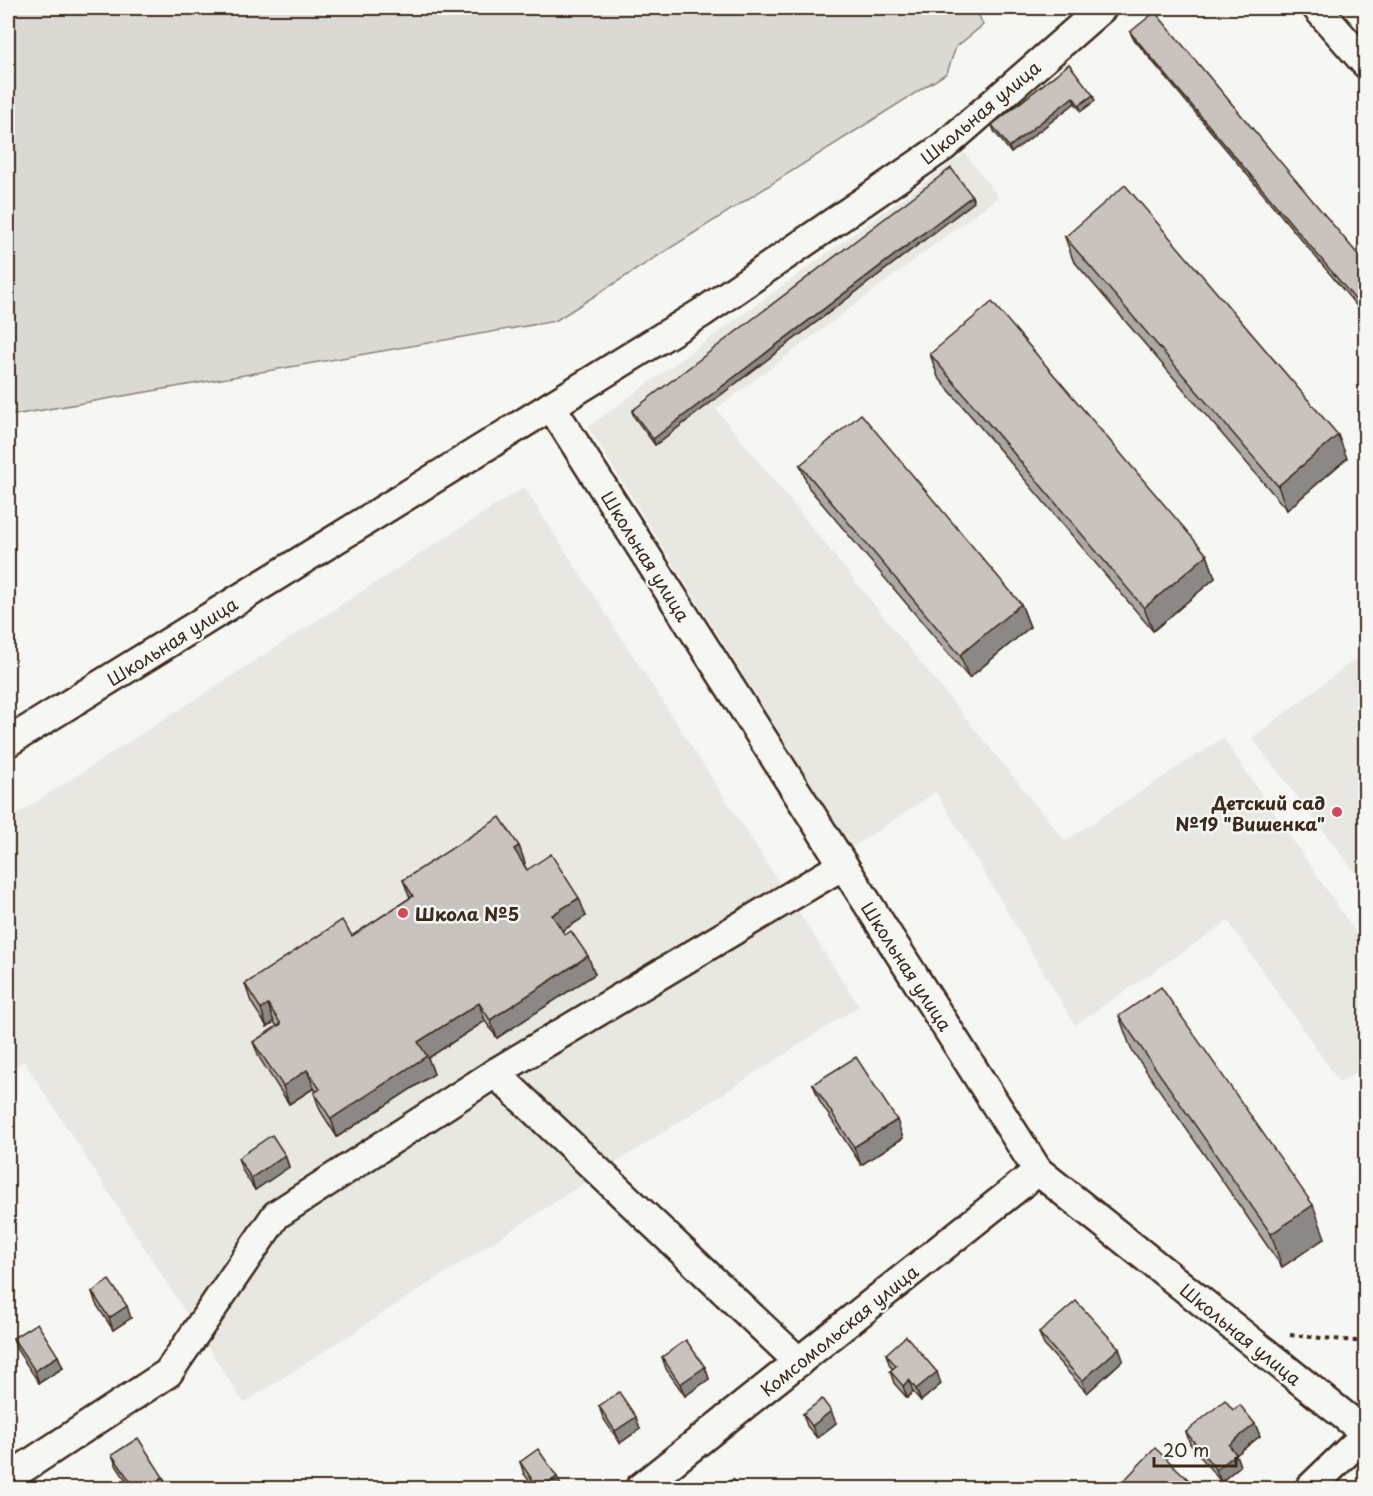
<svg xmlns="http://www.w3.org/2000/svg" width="1373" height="1496" font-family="'Playpen Sans',sans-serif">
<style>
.built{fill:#e8e7e2}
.green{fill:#dad9d3;stroke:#8a8278;stroke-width:1.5}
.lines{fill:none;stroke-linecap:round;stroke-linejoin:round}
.minor-casing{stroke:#3b2a1e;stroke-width:33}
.path{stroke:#3b2a1e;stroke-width:4;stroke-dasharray:4.5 4.5;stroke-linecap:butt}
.minor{stroke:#f6f6f2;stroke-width:28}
.wall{fill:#aca8a3;stroke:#3b2a1e;stroke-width:1.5}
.shaded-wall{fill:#8c8885;stroke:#3b2a1e;stroke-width:1.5}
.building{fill:#c8c3be;stroke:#3b2a1e;stroke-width:1.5}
.poi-dot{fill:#d1495b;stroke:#f6f6f2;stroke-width:2}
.labels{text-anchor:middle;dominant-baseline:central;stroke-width:5;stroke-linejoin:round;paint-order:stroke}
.street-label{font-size:18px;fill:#3b2a1e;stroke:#f6f6f2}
.poi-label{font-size:18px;font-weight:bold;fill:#3b2a1e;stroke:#f6f6f2;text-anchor:end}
</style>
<rect width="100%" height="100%" fill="#f6f6f2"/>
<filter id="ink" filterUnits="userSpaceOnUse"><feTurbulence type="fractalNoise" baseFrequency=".0167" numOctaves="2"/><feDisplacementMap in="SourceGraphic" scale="12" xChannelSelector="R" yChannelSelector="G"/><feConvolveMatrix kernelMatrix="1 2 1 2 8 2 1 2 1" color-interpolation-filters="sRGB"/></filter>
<g filter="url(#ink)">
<g class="built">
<path d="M965,153L998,197L716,409L1065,841L1223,738L1365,946V1066L1340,1083L1228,921L1075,1025L936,792L851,848L588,427Z"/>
<path d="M524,487L859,1006L244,1403L24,1061L8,1070V820Z"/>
<path d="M1365,652V885L1252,738Z"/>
</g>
<path class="green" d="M8,8H976L983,25L956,47L947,73L555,321L8,416Z"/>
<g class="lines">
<g class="minor-casing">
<g id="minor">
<path d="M1317,8L1366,64"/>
<path d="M551,406L1038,1171L1366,1433"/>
<path d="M8,742L703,312L943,147L1102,8"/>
<path d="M495,1073L843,865"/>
<path d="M8,1478L168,1373L276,1215L495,1073L799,1362"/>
<path d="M640,1488L1038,1171"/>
<path d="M1310,1488L1366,1434"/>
</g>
</g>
<path class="path" d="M1290,1335L1366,1342"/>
<use href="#minor" class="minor"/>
</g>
<g class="wall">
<path d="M1130,32L1365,263V316L1133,38Z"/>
<path d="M1069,64L1095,101L1081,111L1075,103L1011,153L994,131L992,125Z"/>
<path d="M974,202L655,445L634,417L632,411Z"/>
<path d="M1065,237L1347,458L1287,510L1073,260Z"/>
<path d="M930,354L1207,555L1215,578L1153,631L938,377Z"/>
<path d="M800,465L1021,604L1030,627L969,678L809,488Z"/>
<path d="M519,846L525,863L524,864L527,870L586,916L562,931L595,974L497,1038L485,1021L428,1058L434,1074L337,1137L320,1110L314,1093L316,1091L314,1088L289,1104L260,1059L253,1042L277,1026L274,1022L267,1027L251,1002L245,984L352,936L410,898L403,880Z"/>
<path d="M1119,1016L1325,1238L1282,1267L1131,1049Z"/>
<path d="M813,1084L903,1138L861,1165L820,1102Z"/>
<path d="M285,1155L289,1167L255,1190L242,1170L238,1158Z"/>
<path d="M92,1292L131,1318L113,1330L96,1304Z"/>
<path d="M1039,1333L1123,1360L1087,1393L1044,1345Z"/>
<path d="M13,1338L58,1356L63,1368L39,1383L17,1350Z"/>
<path d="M886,1354L941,1384L921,1401L913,1392L907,1398L894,1383L890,1371L893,1369L890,1366Z"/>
<path d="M662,1357L705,1367L709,1379L685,1396L666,1369Z"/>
<path d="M599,1406L640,1429L620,1443L603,1418Z"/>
<path d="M1233,1410L1255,1424L1260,1436L1236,1455L1240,1466L1221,1482L1190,1444L1186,1432Z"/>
<path d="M803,1414L836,1423L817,1438L807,1426Z"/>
<path d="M112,1455L163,1477L168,1488H131L117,1467Z"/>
<path d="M520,1462L557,1477L562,1488H535L524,1474Z"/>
</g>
<g class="shaded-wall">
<path d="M1093,95L1095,101L1081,111L1079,105Z"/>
<path d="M1073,97L1075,103L1011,153L1009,147Z"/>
<path d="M972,196L974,202L655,445L653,439Z"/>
<path d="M1338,435L1347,458L1287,510L1278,486Z"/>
<path d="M1207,555L1215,578L1153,631L1144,608Z"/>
<path d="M1021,604L1030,627L969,678L960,655Z"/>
<path d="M519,846L525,863L520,867L514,849Z"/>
<path d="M579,898L586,916L559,933L552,915Z"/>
<path d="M588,956L595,974L497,1038L490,1020Z"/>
<path d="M479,1003L485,1021L428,1058L434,1074L337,1137L331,1119L418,1042Z"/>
<path d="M268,1004L274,1022L267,1027L261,1009Z"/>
<path d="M307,1070L314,1088L289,1104L283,1086Z"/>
<path d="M897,1120L903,1138L861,1165L854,1147Z"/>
<path d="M285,1155L289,1167L255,1190L251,1178Z"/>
<path d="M1313,1205L1325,1238L1282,1267L1271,1234Z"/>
<path d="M127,1306L131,1318L113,1330L109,1318Z"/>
<path d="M1119,1348L1123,1360L1087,1393L1082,1381Z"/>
<path d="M58,1356L63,1368L39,1383L35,1371Z"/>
<path d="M705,1367L709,1379L685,1396L680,1384Z"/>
<path d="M937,1372L941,1384L921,1401L916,1389Z"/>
<path d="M909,1380L913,1392L907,1398L903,1386Z"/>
<path d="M831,1411L836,1423L817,1438L812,1426Z"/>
<path d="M636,1417L640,1429L620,1443L615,1431Z"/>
<path d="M1255,1424L1260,1436L1236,1455L1240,1466L1221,1482L1216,1470L1229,1445Z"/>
<path d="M163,1477L168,1488H146Z"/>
<path d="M557,1477L562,1488H540Z"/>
</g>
<g class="building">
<path d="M1155,12L1365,263V309L1364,310L1130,32Z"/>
<path d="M1069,64L1093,95L1079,105L1073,97L1009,147L992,125Z"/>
<path d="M951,168L972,196L653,439L632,411Z"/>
<path d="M1125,185L1338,435L1278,486L1065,237Z"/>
<path d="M992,302L1207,555L1144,608L930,354Z"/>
<path d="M861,414L1021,604L960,655L800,465Z"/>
<path d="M500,817L519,846L514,849L527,870L551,854L579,898L552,915L565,935L571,931L588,956L490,1020L479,1003L418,1042L427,1056L331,1119L314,1093L320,1089L307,1070L283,1086L253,1042L281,1024L268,1004L261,1009L245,984L342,920L352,936L413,896L403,880Z"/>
<path d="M1161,987L1313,1205L1271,1234L1119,1016Z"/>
<path d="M856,1057L897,1120L854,1147L813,1084Z"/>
<path d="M272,1135L285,1155L251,1178L238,1158Z"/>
<path d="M109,1280L127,1306L109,1318L92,1292Z"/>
<path d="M1076,1301L1119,1348L1082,1381L1039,1333Z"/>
<path d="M37,1323L58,1356L35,1371L13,1338Z"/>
<path d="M906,1336L937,1372L916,1389L909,1380L903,1386L890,1371L896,1366L886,1354Z"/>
<path d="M686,1340L705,1367L680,1384L662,1357Z"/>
<path d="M619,1392L636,1417L615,1431L599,1406Z"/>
<path d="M822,1399L831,1411L812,1426L803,1414Z"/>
<path d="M1225,1400L1233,1410L1240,1405L1255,1424L1229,1445L1236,1454L1216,1470L1186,1432Z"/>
<path d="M138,1438L163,1477L146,1488H135L112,1455Z"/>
<path d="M1155,1448L1194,1485L1190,1488H1117Z"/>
<path d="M538,1449L557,1477L540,1488H538L520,1462Z"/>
<path d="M733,1479L740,1488H719Z"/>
</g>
</g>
<g class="poi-dot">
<circle cx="1337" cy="812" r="6"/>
<circle cx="403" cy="913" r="6"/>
</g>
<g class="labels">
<g class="street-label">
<text transform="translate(980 112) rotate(-40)">Школьная улица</text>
<text transform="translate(646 556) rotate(58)">Школьная улица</text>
<text transform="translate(172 641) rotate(-32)">Школьная улица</text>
<text transform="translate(907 966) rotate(57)">Школьная улица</text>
<text transform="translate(839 1330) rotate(-39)">Комсомольская улица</text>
<text transform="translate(1241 1334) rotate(39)">Школьная улица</text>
</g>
<g class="poi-label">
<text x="1325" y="802">Детский сад<tspan x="1325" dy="21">№19 "Вишенка"</tspan></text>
<text x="415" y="913" text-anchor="start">Школа №5</text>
</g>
</g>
<rect width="1373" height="1496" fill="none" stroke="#f6f6f2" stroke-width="30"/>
<rect x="15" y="15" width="1343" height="1466" fill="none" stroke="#3b2a1e" stroke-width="2" filter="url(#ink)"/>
<path d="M1154 1457v9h82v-9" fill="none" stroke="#3b2a1e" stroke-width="3"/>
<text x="1163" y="1457" font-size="18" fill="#3b2a1e" stroke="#f6f6f2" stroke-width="4.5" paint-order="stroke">20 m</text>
</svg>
